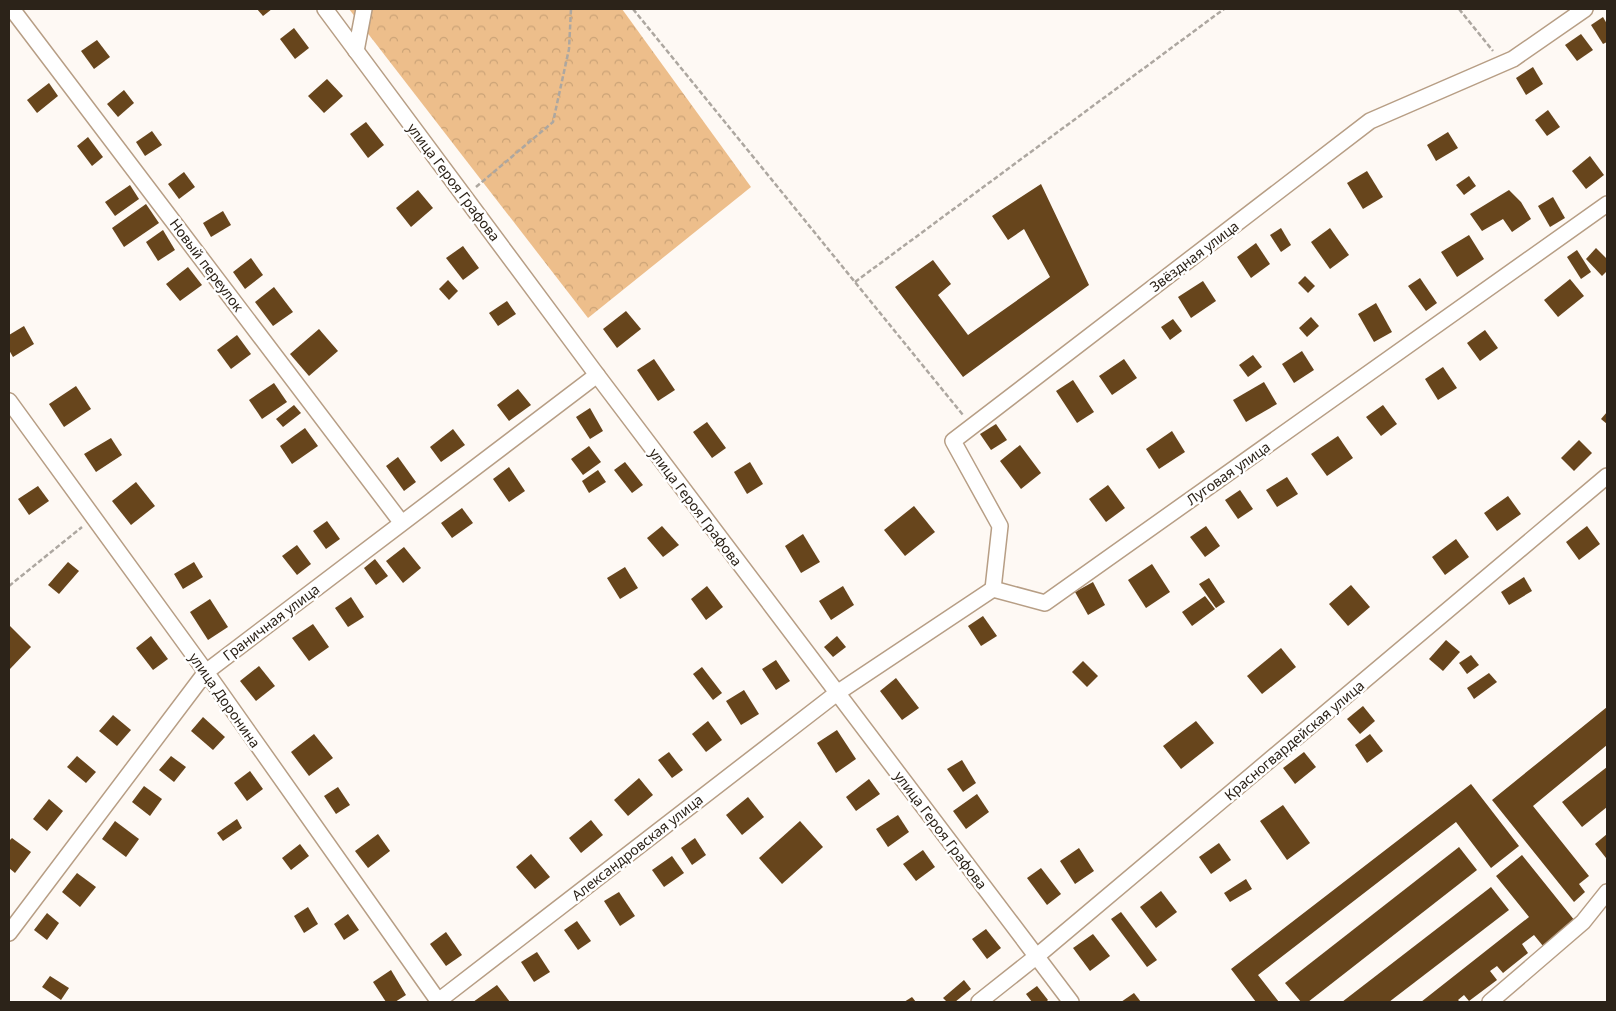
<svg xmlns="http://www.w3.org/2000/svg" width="1616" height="1011" font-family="'Noto Sans',sans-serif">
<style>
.forest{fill:url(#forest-crowns)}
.building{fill:#67451c}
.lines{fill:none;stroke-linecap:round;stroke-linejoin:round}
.minor-casing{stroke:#b79e85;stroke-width:18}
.path{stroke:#ada7a0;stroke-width:2.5;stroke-dasharray:5 2.5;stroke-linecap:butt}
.minor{stroke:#fff;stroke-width:15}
.labels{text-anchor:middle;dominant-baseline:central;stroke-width:5;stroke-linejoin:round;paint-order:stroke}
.street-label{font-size:14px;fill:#2c2319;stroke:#fff}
</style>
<defs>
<pattern id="forest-crowns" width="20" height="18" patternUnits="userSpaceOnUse" patternTransform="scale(1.25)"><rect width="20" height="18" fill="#edbe8b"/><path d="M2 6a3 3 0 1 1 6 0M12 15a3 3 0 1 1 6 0" fill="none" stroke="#cba377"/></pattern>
</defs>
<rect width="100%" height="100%" fill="#fef9f4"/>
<path class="forest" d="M349,9H622L751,187L588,318Z"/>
<g class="building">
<path d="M257,9H272L263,16Z"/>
<path d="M1603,17L1607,24V42L1603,44L1591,25Z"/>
<path d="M294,28L309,48L295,59L280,39Z"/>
<path d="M1581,34L1593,50L1577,61L1565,45Z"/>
<path d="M97,40L110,57L94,69L81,51Z"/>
<path d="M1533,67L1543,84L1526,95L1516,78Z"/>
<path d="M327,79L343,96L324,113L308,96Z"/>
<path d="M49,83L58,96L37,113L27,100Z"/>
<path d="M124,90L134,103L118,117L107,104Z"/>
<path d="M1548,110L1560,127L1547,136L1535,120Z"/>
<path d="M366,122L384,145L368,158L350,134Z"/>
<path d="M152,131L162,145L145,156L136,142Z"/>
<path d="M1448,132L1458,148L1436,161L1427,145Z"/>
<path d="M88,137L103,157L92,166L77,146Z"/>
<path d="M1590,156L1604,175L1586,189L1572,171Z"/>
<path d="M1367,171L1383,197L1363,209L1347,183Z"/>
<path d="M184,172L195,187L179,199L168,184Z"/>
<path d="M1469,176L1476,186L1464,195L1456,185Z"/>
<path d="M1041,184L1089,285L963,377L895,287L933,260L951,284L938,295L968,335L1050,277L1024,229L1008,240L992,216Z"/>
<path d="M130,185L139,199L115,216L105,202Z"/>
<path d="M418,190L433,208L411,227L396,208Z"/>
<path d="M1509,190L1521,202L1531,219L1512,232L1503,219L1482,231L1470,214Z"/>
<path d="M1553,197L1565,218L1550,227L1538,206Z"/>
<path d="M146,204L159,223L124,247L112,228Z"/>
<path d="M223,211L231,225L211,237L203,223Z"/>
<path d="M1281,228L1291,245L1281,252L1270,235Z"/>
<path d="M1330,228L1349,255L1330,269L1311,242Z"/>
<path d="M163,230L175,250L158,261L146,242Z"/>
<path d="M1469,235L1484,259L1457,277L1441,252Z"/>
<path d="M1256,243L1270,264L1251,278L1237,257Z"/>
<path d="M463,246L479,268L463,280L446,258Z"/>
<path d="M1596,248L1607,259V271L1602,276L1586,259Z"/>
<path d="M1577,250L1591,272L1581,279L1567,257Z"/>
<path d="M251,258L263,275L245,289L233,272Z"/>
<path d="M188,267L202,285L180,301L166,284Z"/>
<path d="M1305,276L1315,286L1308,293L1298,283Z"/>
<path d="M1420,278L1437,303L1426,311L1408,286Z"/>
<path d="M1570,279L1584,296L1558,317L1544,300Z"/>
<path d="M448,280L458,291L449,300L439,289Z"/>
<path d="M1203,281L1216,301L1191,318L1178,297Z"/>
<path d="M274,287L293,312L273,326L255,302Z"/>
<path d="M507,301L516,314L498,326L489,313Z"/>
<path d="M1376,303L1392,332L1374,342L1358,314Z"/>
<path d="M626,311L641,329L617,348L603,329Z"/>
<path d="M1311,317L1319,326L1307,337L1299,328Z"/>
<path d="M1173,319L1182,331L1170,340L1161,327Z"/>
<path d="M24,326L34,344L13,357L9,350V335Z"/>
<path d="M319,329L338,351L309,376L290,354Z"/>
<path d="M1485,330L1498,348L1480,361L1467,343Z"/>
<path d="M237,335L251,354L231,369L217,350Z"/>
<path d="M1302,351L1314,370L1294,383L1282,364Z"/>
<path d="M1253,355L1262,367L1248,377L1239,365Z"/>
<path d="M654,359L675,390L658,401L637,370Z"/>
<path d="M1124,359L1137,378L1112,395L1099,376Z"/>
<path d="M1443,367L1457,388L1438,400L1425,379Z"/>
<path d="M1073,380L1094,412L1077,423L1056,391Z"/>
<path d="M1264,382L1277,404L1246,422L1233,400Z"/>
<path d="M274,383L287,402L262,419L249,400Z"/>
<path d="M76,386L91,409L64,427L49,404Z"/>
<path d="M518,389L531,405L509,421L497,405Z"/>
<path d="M294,405L301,413L283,427L276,419Z"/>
<path d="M1383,405L1397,424L1381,436L1366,417Z"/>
<path d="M590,408L603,431L590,439L576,417Z"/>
<path d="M1607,412V424L1601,419Z"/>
<path d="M707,422L726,448L712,458L693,432Z"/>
<path d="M996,424L1007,440L991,450L980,434Z"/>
<path d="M305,428L318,446L292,464L280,446Z"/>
<path d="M453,429L465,445L441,462L430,447Z"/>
<path d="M1172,431L1185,452L1159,469L1146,449Z"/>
<path d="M1338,436L1353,458L1327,476L1311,454Z"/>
<path d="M111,438L122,455L96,472L84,454Z"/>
<path d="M1579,440L1592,453L1574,471L1561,458Z"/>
<path d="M1020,445L1041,473L1021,489L1000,461Z"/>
<path d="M589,446L601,462L583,475L571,459Z"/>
<path d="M398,457L416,482L404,491L386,466Z"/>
<path d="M625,462L643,485L632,493L614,470Z"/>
<path d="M750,462L763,484L747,494L734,472Z"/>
<path d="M509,467L525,491L509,502L493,479Z"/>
<path d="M598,470L606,482L589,493L582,481Z"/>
<path d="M1287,477L1298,494L1277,507L1266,490Z"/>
<path d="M136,482L155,506L131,525L112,501Z"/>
<path d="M1108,485L1125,508L1106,522L1089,499Z"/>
<path d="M38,486L49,501L29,515L18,499Z"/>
<path d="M1240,490L1253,509L1238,519L1225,500Z"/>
<path d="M1508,496L1521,514L1497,531L1484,513Z"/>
<path d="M914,506L935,532L905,556L884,530Z"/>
<path d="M462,508L473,523L452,538L441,523Z"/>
<path d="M327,521L340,539L326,549L313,531Z"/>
<path d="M662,526L679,545L663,557L647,538Z"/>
<path d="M1206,526L1220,546L1205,557L1190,537Z"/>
<path d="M1587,526L1600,544L1579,560L1566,542Z"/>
<path d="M803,534L820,562L801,573L785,546Z"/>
<path d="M1456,539L1469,557L1445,575L1432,557Z"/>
<path d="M297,545L311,564L297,575L282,556Z"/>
<path d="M404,547L421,568L403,583L386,561Z"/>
<path d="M375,559L388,576L376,585L364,568Z"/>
<path d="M68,562L79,571L59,594L48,585Z"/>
<path d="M194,562L203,577L183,589L174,574Z"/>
<path d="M1152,564L1170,592L1146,608L1128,580Z"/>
<path d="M625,567L638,588L620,599L607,578Z"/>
<path d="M1524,577L1532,591L1509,605L1501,592Z"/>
<path d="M1209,578L1225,602L1216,608L1199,584Z"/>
<path d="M1093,582L1105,605L1088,615L1075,592Z"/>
<path d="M1351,585L1370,607L1348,626L1329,604Z"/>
<path d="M707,586L723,607L706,620L691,599Z"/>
<path d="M843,586L854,605L831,620L819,601Z"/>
<path d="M1205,596L1215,609L1192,626L1182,612Z"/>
<path d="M351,597L364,617L348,627L335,608Z"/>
<path d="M210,599L228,627L208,640L190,612Z"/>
<path d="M983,616L997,636L981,646L968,626Z"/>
<path d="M313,624L329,647L309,661L292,638Z"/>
<path d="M9,625L31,647L9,670Z"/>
<path d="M151,636L168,659L153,670L136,648Z"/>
<path d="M837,636L846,647L833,657L824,647Z"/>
<path d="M1446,640L1460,652L1443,671L1429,659Z"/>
<path d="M1281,648L1296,667L1262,694L1247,676Z"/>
<path d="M1471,655L1479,665L1467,674L1459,663Z"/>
<path d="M776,660L790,681L776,690L762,669Z"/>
<path d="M1083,661L1098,676L1087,687L1072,672Z"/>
<path d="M259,666L275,686L256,701L240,681Z"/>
<path d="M702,667L722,693L713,700L693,674Z"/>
<path d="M1489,673L1497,682L1474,699L1467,688Z"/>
<path d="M896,678L919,708L902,720L880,691Z"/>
<path d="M744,690L759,714L741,725L726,701Z"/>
<path d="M1363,706L1375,721L1360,734L1347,719Z"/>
<path d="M1607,707V745L1533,806L1589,876L1579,884L1585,892L1574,902L1492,800Z"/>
<path d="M113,715L131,730L117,746L99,731Z"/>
<path d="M203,717L225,737L213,750L191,731Z"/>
<path d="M708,721L722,740L706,752L692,734Z"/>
<path d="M1196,721L1214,743L1181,769L1163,746Z"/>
<path d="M837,730L856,759L836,773L817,743Z"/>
<path d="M314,734L333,758L309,776L291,752Z"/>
<path d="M1370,734L1383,751L1367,763L1355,745Z"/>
<path d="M669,752L683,770L672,778L658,760Z"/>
<path d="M1304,752L1316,767L1295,784L1283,768Z"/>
<path d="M77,756L96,772L86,783L67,767Z"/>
<path d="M171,756L186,767L174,782L159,770Z"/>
<path d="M962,760L976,783L963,792L947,769Z"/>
<path d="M1607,767V807L1582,827L1562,802Z"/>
<path d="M250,771L263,789L247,801L234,783Z"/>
<path d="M639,778L653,795L628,816L614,800Z"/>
<path d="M869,779L880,794L856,811L846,797Z"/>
<path d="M1471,784L1519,846L1491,868L1456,822L1258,975L1279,1002H1256L1231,969Z"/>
<path d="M144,786L162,799L150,816L132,802Z"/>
<path d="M338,787L350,805L336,814L324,796Z"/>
<path d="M977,794L989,812L966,829L953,811Z"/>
<path d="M748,797L764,817L742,835L726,815Z"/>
<path d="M49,799L63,811L47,831L33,819Z"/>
<path d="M1283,805L1310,843L1287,860L1260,821Z"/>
<path d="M898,815L909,832L888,847L876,829Z"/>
<path d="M237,819L242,828L223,841L217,833Z"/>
<path d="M591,820L603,835L581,853L569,838Z"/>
<path d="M115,821L139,839L126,857L102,839Z"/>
<path d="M800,821L823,847L782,884L759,858Z"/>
<path d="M378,834L390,851L368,868L355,851Z"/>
<path d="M1607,834V856L1606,858L1595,844Z"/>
<path d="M12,838L31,852L15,873L9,868V841Z"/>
<path d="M695,838L706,855L692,865L681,848Z"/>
<path d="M1219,843L1231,860L1211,874L1199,857Z"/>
<path d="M300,844L309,856L291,870L282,858Z"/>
<path d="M1459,847L1477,870L1308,1002H1301L1285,983Z"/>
<path d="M1079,848L1094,871L1075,884L1060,861Z"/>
<path d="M923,850L935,867L916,881L903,864Z"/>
<path d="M531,854L550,877L535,889L516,867Z"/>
<path d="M1522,855L1575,921L1543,946L1534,935L1522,944L1528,953L1503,973L1497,966L1490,971L1497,980L1469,1001L1464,995L1458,1000L1460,1002H1421L1529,917L1496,876Z"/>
<path d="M672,856L684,873L664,887L652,870Z"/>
<path d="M1041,868L1061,894L1047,905L1027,878Z"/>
<path d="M77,873L96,887L80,907L62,892Z"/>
<path d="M1246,879L1252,889L1230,902L1224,893Z"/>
<path d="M1491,887L1509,910L1389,1002H1342Z"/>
<path d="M1161,891L1177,912L1156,928L1140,907Z"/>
<path d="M619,892L635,916L620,926L604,901Z"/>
<path d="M308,907L318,924L304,933L294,916Z"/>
<path d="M1121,912L1157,960L1147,967L1111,919Z"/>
<path d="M47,913L59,923L47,940L34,930Z"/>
<path d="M348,914L359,930L344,940L334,924Z"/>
<path d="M577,921L591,941L578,950L564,930Z"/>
<path d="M986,929L1001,948L987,959L972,939Z"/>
<path d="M446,932L462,955L446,966L430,944Z"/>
<path d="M1093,934L1110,956L1090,971L1073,948Z"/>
<path d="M537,952L550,972L534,982L521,962Z"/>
<path d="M391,970L406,995L395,1002H386L373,982Z"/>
<path d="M50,976L69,988L61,1000L42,987Z"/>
<path d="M964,980L971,989L955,1002H947L943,998Z"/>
<path d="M497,985L510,1002H473Z"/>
<path d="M1037,986L1048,1000L1046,1002H1032L1026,994Z"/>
<path d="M1134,993L1141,1002H1121Z"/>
<path d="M912,997L916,1002H904Z"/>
</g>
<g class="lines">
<g class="minor-casing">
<g id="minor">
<path d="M12,9L401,522"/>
<path d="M325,9L597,375L1071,1002"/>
<path d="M356,51L364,9"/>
<path d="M9,401L206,672L439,1002"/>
<path d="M993,589L1000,526L953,441L1370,121L1513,59L1585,9"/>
<path d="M9,933L206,672L597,375"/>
<path d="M437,1002L837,693L993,589L1045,603L1607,204"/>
<path d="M979,1002L1037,956L1607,476"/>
<path d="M1490,1002L1583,922L1607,892"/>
</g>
</g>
<g class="path">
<path d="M633,9L963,415"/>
<path d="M1459,9L1493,51"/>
<path d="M476,187L553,122L569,49L571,9"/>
<path d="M855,282L1224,9"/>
<path d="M9,586L82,527"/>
</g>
<use href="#minor" class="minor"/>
</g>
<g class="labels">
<g class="street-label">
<text transform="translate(454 182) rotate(53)">улица Героя Графова</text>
<text transform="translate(1194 256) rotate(-37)">Звёздная улица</text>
<text transform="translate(207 265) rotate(53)">Новый переулок</text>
<text transform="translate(1228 473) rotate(-35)">Луговая улица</text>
<text transform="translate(696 507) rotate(53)">улица Героя Графова</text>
<text transform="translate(271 622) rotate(-37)">Граничная улица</text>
<text transform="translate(225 700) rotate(55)">улица Доронина</text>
<text transform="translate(1294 740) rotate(-40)">Красногвардейская улица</text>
<text transform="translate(941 830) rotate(53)">улица Героя Графова</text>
<text transform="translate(637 847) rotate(-38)">Александровская улица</text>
</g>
</g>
<rect width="1616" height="1011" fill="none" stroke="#2c2319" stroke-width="20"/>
</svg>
